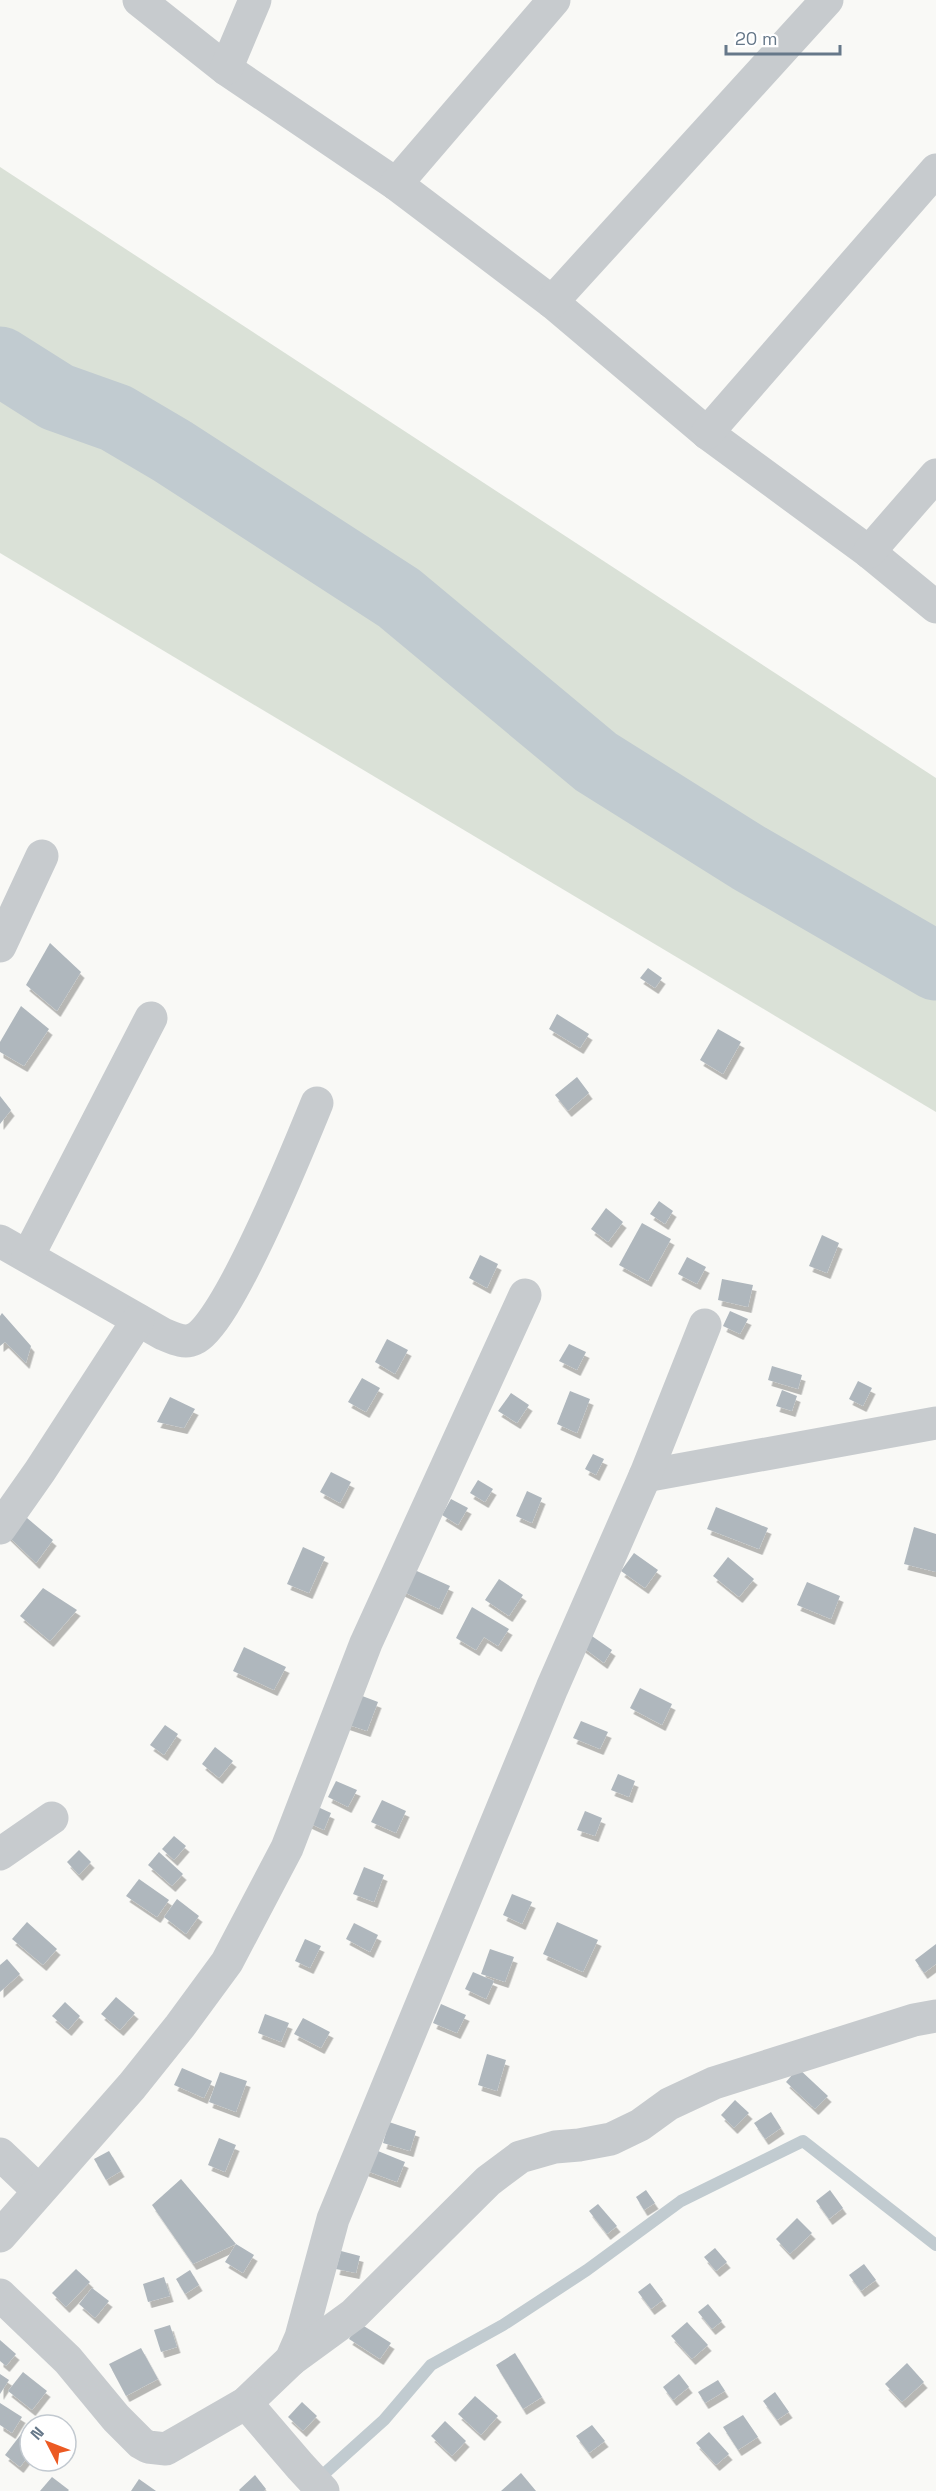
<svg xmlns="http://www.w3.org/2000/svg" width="936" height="2491" font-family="'Space Grotesk',sans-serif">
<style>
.green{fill:#dae1d7}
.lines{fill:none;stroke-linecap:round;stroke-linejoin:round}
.stream{stroke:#c1cbd0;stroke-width:12}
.river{stroke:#c1cbd0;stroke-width:69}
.building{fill:#afb7bd;filter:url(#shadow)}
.minor{stroke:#c7cbce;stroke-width:33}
</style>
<defs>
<filter id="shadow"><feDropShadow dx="3.5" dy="6" stdDeviation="0" flood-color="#0004"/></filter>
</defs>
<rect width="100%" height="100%" fill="#f9f9f6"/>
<path class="green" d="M0,167L936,778V1112L0,553Z"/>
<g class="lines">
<path class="stream" d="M315,2482L384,2420L431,2365L503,2325L587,2270L681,2201L803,2141L936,2245"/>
<path class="river" d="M0,361L57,397L116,418L172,451L399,598L596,762L749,858L936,966"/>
</g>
<g class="building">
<path d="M50,943L81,972L57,1011L26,985Z"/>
<path d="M648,968L662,978L655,988L640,978Z"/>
<path d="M21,1006L49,1029L24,1066L0,1052V1042Z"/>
<path d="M557,1014L589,1034L580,1048L549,1029Z"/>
<path d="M718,1029L741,1042L723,1074L700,1060Z"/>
<path d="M577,1077L589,1093L568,1111L555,1095Z"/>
<path d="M0,1096L11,1110L0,1124Z"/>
<path d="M659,1201L673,1211L665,1224L650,1214Z"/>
<path d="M606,1208L623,1222L608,1242L591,1229Z"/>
<path d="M642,1223L671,1239L648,1281L619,1265Z"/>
<path d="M822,1235L839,1243L827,1273L809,1266Z"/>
<path d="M480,1255L498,1264L487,1288L469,1278Z"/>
<path d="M687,1257L706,1267L697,1284L678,1274Z"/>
<path d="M722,1279L753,1285L748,1307L718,1300Z"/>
<path d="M730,1311L748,1319L740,1334L723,1326Z"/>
<path d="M2,1313L31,1346L26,1363L5,1342L0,1346V1316Z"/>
<path d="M387,1339L408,1350L395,1374L375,1362Z"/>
<path d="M569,1344L586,1352L577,1370L559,1361Z"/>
<path d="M772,1366L802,1375L798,1389L768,1380Z"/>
<path d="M362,1378L380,1388L366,1412L348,1402Z"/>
<path d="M858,1381L872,1388L863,1406L849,1399Z"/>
<path d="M782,1390L797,1396L792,1411L776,1406Z"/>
<path d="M570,1391L590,1399L577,1433L557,1424Z"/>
<path d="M511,1393L529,1405L517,1423L498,1411Z"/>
<path d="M170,1397L195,1409L184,1428L157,1422Z"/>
<path d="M593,1454L604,1459L596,1475L585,1469Z"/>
<path d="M331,1472L351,1482L340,1503L320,1492Z"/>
<path d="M478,1480L493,1489L485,1502L470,1493Z"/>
<path d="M527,1491L542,1498L532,1523L516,1516Z"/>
<path d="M451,1499L468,1508L458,1525L442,1515Z"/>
<path d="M716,1507L768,1528L759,1549L707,1529Z"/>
<path d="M20,1512L53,1540L36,1563L5,1533Z"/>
<path d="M914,1527L936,1534V1572L904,1564Z"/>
<path d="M303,1547L325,1557L309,1593L287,1584Z"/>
<path d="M634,1553L658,1570L645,1588L621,1571Z"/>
<path d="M728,1557L754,1579L739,1597L713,1576Z"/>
<path d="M408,1567L450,1586L439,1609L398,1589Z"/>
<path d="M499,1579L523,1595L509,1616L485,1600Z"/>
<path d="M807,1582L840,1596L831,1619L797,1605Z"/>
<path d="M43,1588L77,1610L50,1641L20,1616Z"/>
<path d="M472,1607L509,1629L498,1646L484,1637L476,1650L456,1638Z"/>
<path d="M589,1634L612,1650L604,1663L581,1646Z"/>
<path d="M244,1647L286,1667L274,1690L233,1671Z"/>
<path d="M640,1688L672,1704L662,1725L630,1708Z"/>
<path d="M357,1694L378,1702L367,1731L346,1724Z"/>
<path d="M581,1721L608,1732L600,1749L573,1738Z"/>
<path d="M165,1725L178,1734L164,1755L150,1745Z"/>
<path d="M215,1747L233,1761L219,1778L202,1764Z"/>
<path d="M618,1774L635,1781L629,1797L611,1790Z"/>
<path d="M336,1781L357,1790L348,1807L328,1797Z"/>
<path d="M382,1800L406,1811L396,1833L371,1822Z"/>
<path d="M307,1802L331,1813L324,1830L300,1819Z"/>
<path d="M585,1811L602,1818L595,1836L577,1830Z"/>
<path d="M174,1836L186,1846L174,1860L162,1849Z"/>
<path d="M79,1850L91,1862L79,1875L67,1862Z"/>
<path d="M159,1852L183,1874L172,1886L148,1865Z"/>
<path d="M364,1867L384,1875L374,1902L353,1894Z"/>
<path d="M139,1879L169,1900L157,1917L126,1896Z"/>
<path d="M512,1894L532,1902L522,1924L503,1915Z"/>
<path d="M177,1899L199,1916L186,1934L164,1917Z"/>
<path d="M27,1922L57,1949L43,1965L12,1939Z"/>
<path d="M557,1922L598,1940L583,1972L543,1954Z"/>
<path d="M354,1923L378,1935L370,1952L346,1939Z"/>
<path d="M305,1939L321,1946L310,1968L295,1961Z"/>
<path d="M936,1944V1964L924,1973L915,1960Z"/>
<path d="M490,1949L514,1957L505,1982L481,1974Z"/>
<path d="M7,1959L20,1974L0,1992V1965Z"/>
<path d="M473,1972L494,1981L486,1999L465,1989Z"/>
<path d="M116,1997L135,2013L120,2030L101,2014Z"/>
<path d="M65,2002L80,2016L68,2030L52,2016Z"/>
<path d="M441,2004L466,2015L457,2033L433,2023Z"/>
<path d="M265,2014L289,2023L281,2042L258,2033Z"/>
<path d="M303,2018L330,2032L321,2048L294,2034Z"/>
<path d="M487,2054L506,2060L497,2091L478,2085Z"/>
<path d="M182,2068L212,2081L204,2098L174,2085Z"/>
<path d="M798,2068L828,2096L815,2109L786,2082Z"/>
<path d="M220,2072L247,2081L236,2112L209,2102Z"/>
<path d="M735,2100L749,2113L734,2128L721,2115Z"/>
<path d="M771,2112L781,2128L765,2139L754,2123Z"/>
<path d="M389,2122L416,2131L410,2151L383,2143Z"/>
<path d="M219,2138L236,2145L225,2172L208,2165Z"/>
<path d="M373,2149L405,2162L397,2182L364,2170Z"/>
<path d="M109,2151L121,2171L106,2180L94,2159Z"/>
<path d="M181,2179L236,2244L193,2264L152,2205Z"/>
<path d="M646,2190L655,2203L644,2210L636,2197Z"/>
<path d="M830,2190L843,2208L829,2219L816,2201Z"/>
<path d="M598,2204L617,2226L607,2234L589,2211Z"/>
<path d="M797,2218L812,2233L790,2254L776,2239Z"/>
<path d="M236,2244L254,2255L243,2273L225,2262Z"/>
<path d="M715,2248L727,2262L716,2271L704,2257Z"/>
<path d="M341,2251L360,2256L356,2273L336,2269Z"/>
<path d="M864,2264L876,2280L861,2291L849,2275Z"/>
<path d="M76,2269L90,2282L66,2307L52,2293Z"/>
<path d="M190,2270L199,2285L185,2294L176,2279Z"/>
<path d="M164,2277L170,2296L148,2302L143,2284Z"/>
<path d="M650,2283L663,2300L651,2309L638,2292Z"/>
<path d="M92,2288L109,2301L95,2318L79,2304Z"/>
<path d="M708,2304L722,2321L712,2329L698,2312Z"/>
<path d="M687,2322L708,2345L692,2359L671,2336Z"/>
<path d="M359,2323L391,2343L380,2359L349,2339Z"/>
<path d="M170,2325L177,2347L161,2352L154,2330Z"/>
<path d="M0,2340L16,2354L6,2366L0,2361Z"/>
<path d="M141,2348L158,2379L126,2396L109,2364Z"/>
<path d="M515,2353L542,2397L523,2409L496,2365Z"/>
<path d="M907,2363L924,2382L902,2402L885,2384Z"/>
<path d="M23,2372L47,2391L32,2410L8,2391Z"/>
<path d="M0,2374L9,2380L0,2394Z"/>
<path d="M679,2374L689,2387L673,2400L663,2387Z"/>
<path d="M718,2380L725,2391L705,2403L698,2392Z"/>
<path d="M775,2392L789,2412L777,2420L763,2401Z"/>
<path d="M475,2396L498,2416L481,2435L458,2414Z"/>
<path d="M302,2402L317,2416L303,2431L288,2417Z"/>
<path d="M0,2403L22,2417L12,2433L0,2425Z"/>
<path d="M743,2415L758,2437L738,2450L723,2427Z"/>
<path d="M445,2421L466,2441L452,2456L431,2436Z"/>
<path d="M592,2425L605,2441L589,2453L576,2436Z"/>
<path d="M25,2429L30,2432V2454L20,2467L5,2455Z"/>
<path d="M709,2432L729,2454L716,2465L696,2443Z"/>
<path d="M521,2473L536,2491H501Z"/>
<path d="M255,2475L266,2489L264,2491H240L239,2490Z"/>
<path d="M52,2477L69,2490L68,2491H40Z"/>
<path d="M139,2479L156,2491H131Z"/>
</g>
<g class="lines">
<g class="minor">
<path d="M139,0L226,69L396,184"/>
<path d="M554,0L396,184L552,302L707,433L869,552L936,607"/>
<path d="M226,69L255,0"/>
<path d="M552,302L827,0"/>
<path d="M707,433L936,170"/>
<path d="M869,552L936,475"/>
<path d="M0,946L42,856"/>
<path d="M0,1241L163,1334C173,1338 184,1344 194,1339C227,1326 301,1142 317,1103"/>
<path d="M28,1256L151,1018"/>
<path d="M645,1476L936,1423"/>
<path d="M0,1528L40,1471L138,1320"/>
<path d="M0,1854L52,1818"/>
<path d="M0,2154L39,2191"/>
<path d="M0,2236L132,2086L180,2026L227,1962L287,1848L366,1643L525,1295"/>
<path d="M0,2295L68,2360L116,2418L141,2443L148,2447L166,2449L246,2403L291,2360L301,2337L333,2219L552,1688L645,1476L705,1325"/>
<path d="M291,2360L354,2314L488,2181L520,2157L555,2147L579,2145L611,2139L640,2125L669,2104L714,2083L914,2020L936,2016"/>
<path d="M246,2403L300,2466L323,2491"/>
</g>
</g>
<g transform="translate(48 2443) rotate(312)"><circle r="28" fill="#ffffff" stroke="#c2c9d0" stroke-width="1.5"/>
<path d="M0-4.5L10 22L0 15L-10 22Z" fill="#ec5a23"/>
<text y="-9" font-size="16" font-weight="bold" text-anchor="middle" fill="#667889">N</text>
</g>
<path d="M726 45v9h114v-9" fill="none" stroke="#667889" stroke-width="3"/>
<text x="735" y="45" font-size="18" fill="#667889" stroke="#ffffff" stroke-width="4.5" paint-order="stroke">20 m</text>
</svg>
